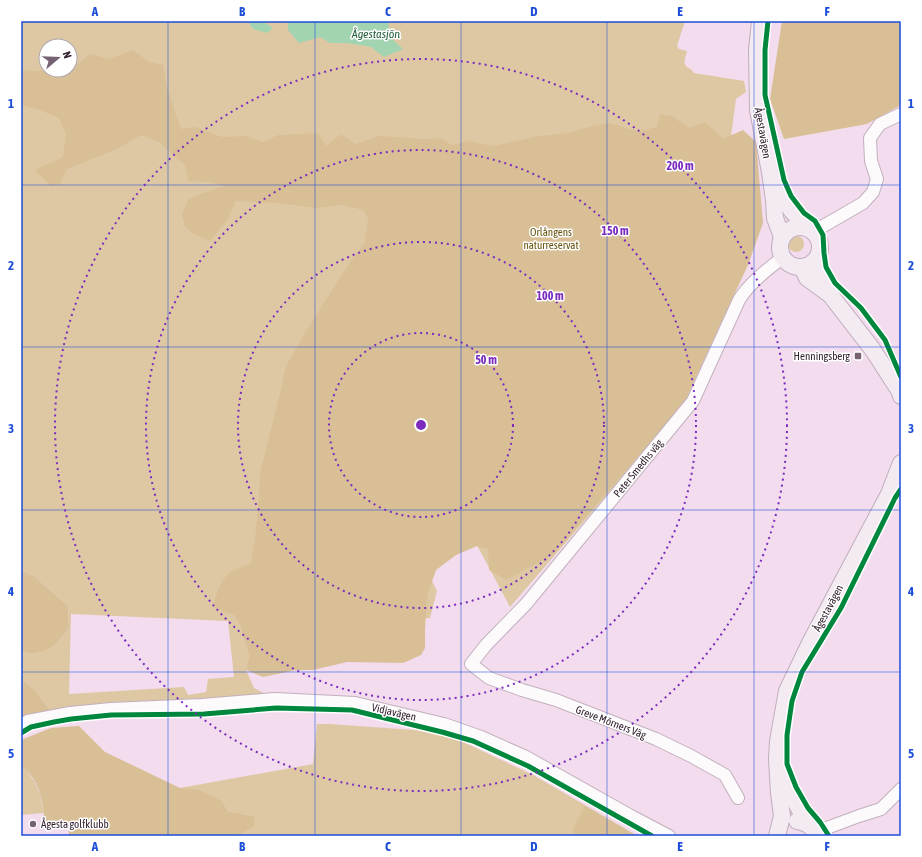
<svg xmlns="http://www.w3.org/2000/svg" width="922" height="857" font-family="'Asap Condensed',sans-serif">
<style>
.green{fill:#dec8a4;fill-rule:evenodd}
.forest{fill:#d8bf96}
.water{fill:#a2d4b2}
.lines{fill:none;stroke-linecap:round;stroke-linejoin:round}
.minor-casing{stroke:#c2b0be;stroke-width:14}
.major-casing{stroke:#c0adbc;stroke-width:18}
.minor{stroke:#fdfafc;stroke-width:12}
.major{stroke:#f4ebf2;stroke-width:16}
.cycleway-casing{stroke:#fff;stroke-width:8}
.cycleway{stroke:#00873e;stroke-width:5}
.grid{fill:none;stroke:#1d4ed8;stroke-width:1;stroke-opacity:0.55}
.ring{fill:none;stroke:#7b2cbf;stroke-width:2;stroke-dasharray:2 4}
.poi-dot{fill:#766272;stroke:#fff;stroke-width:1.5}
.labels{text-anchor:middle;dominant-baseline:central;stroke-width:3;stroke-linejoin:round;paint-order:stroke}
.street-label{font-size:11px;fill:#342130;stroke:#fff}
.park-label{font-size:11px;fill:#64520b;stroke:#fff}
.poi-label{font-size:11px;fill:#342130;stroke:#fff;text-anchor:end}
.water-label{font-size:12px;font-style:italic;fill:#225d39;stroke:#fff}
.centre{fill:#7b2cbf;stroke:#fff;stroke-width:2}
.ring-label{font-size:12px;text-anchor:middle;font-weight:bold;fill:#7b2cbf;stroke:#fff;stroke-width:3;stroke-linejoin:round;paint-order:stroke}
.neatline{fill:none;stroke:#1d4ed8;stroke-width:1.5}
.grid-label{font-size:13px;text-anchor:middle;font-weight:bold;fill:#1d4ed8}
</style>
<rect width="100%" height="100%" fill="#f2dced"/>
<g class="green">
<path d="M21,21H685L677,46L679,49L687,51C686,56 682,63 687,67C691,70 691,68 694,73L744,81L746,92L736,99L725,181L735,274L684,406L510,607L470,532L428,573L437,591L430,618L246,632L234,615L240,626L249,656L246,670L254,688L275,699L54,716C44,703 36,687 21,680V651L31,654L55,645L69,628L68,606L34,576L28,574L21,569ZM46,46H70V70H46ZM71,614L228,621L234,677L208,679L206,692L188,695L184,687L69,694Z"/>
<circle cx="796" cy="244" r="8"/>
<path d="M317,724H330L442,732L533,775L638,836H237L254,827V816L228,811L222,801L180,788L313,764Z"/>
<path d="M24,767L35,782L40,794L44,813L21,815V768Z"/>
</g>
<g class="forest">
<path d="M782,21H901V105L867,124L784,139L770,99Z"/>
<path d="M133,50L149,62L163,65L167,88L181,129L195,127L222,137L246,136L263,142L278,135L318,133L326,146L341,134L356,144L379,136L425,139L441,138L452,145L468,141L493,146L539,136L568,133L592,126L610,123L638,132L657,127L660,114L672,116L689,128L705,122L723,139L743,130L756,142L763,223L748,265L684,403L554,554L506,580L489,570L488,549L477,546L456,555L436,570L427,596L425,629V648L421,655L403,663L347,662L313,670H296L263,677L246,670L249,656L240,626L234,615L213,607C216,595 219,583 228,574C232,570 245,566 251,563L255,539L258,509L260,473L279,397L286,366L306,331L350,262L365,242L368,219L363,210L342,205L317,208L277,203L236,201L227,220L210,241L194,234L185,227L182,214L188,200L197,195L225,186L208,182L188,181L185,165L159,142L141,135L117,149L67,169L60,184L51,186L35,170L63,157L66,134L59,118L40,110L21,105V70L36,71H69L90,54L109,59Z"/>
<path d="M21,569L28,574L34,576L68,606L69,628L55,645L46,650L31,654L21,651Z"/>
<path d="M21,680C36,687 44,703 54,716L21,725Z"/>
<path d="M79,726L105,752L180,788L200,790L222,801L228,811L254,816V827L237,836H69L68,823L45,826C44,811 42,795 36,783C33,777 28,772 24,768H21V740L51,728Z"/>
<path d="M585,806L636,836H573V829Z"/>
</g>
<g class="water">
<path d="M248,21H262L273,28L267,33L253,29Z"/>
<path d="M288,21H388L390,37L403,49L384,57L371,47L347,43H330L320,37L299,43L288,30Z"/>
</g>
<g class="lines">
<g class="minor-casing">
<g id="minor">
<path d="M817,235L820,228L863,203L873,192L877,179L871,161L870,138L880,124L901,114"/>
<path d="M21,725L28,721L70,713L111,709L202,705L275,699L355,703L444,724L481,737L526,757L631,816L669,836"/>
<path d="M738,798L725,775L691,756L656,739L610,721L556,700L522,690L489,678L471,664L486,645L526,604L693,401L739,300C747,286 769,267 783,258"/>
<path d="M816,832L859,816L881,809L901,789"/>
</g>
</g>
<g class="major-casing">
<g id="major">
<path d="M760,21L757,50L758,110L770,172L774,200L775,218L782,237"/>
<path d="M775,181L791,210L807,227"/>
<circle cx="800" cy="247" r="20"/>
<path d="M818,257L819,269L832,297L873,350L900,392L901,396"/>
<path d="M802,267L807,278L829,294"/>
<path d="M783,774L790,792L807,823"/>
<path d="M797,821C806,823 814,826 817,836"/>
<path d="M777,836L782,816L779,793L777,759L778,741L787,691L811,641L889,494L901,463"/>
</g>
</g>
<use href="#minor" class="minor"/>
<use href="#major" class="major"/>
<g class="cycleway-casing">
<g id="cycleway">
<path d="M768,21L765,50V95L784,180L791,196L804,213L815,221L823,235L824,253L826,267L835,283L861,308L885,340L901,377"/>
<path d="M21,733L31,727L54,722L71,719L111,715L204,714L276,708L352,710L442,732L473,741L528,766L652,836"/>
<path d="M829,836L820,822L808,808L796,787L787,764V735L792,701L802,672L841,608L895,498L901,489"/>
</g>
</g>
<use href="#cycleway" class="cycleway"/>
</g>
<path class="grid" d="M168,21V836M315,21V836M461,21V836M607,21V836M754,21V836M21,185H901M21,347H901M21,510H901M21,672H901"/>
<g class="ring">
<circle cx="421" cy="425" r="92"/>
<circle cx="421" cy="425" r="183"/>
<circle cx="421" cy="425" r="275"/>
<circle cx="421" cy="425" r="366"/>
</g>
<g class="poi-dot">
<rect x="854" y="352" width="8" height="8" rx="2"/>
<circle cx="33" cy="824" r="4"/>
</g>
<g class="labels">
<g class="street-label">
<text transform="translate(763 133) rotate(80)">Ågestavägen</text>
<text transform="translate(638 468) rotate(-51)">Peter Smedhs väg</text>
<text transform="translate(828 608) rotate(-62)">Ågestavägen</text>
<text transform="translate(394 712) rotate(13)">Vidjavägen</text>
<text transform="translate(611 722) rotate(21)">Greve Mörners Väg</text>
</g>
<g class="park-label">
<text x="551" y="232">Orlångens<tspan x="551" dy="13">naturreservat</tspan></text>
</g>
<g class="poi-label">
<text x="850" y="356">Henningsberg</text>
<text x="41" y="824" text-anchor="start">Ågesta golfklubb</text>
</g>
<g class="water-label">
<text x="376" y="34">Ågestasjön</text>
</g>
</g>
<circle cx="421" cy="425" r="6" class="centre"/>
<g class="ring-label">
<text x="680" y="170">200 m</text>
<text x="615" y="235">150 m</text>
<text x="550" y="300">100 m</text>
<text x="486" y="364">50 m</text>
</g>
<rect width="922" height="857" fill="none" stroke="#ffffff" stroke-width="44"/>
<g transform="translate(58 58) rotate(71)"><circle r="19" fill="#ffffff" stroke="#aea6ac"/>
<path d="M0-3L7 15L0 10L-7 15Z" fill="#766272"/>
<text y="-6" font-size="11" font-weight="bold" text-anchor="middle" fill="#342130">N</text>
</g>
<rect x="22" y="22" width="878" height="813" class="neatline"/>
<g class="grid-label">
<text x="95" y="16">A</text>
<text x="242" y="16">B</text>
<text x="388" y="16">C</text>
<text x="534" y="16">D</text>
<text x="680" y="16">E</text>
<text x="827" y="16">F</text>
<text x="11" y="108">1</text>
<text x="911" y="108">1</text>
<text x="11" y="270">2</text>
<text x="911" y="270">2</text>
<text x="11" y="433">3</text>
<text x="911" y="433">3</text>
<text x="11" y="596">4</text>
<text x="911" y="596">4</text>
<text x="11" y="758">5</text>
<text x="911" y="758">5</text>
<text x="95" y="851">A</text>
<text x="242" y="851">B</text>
<text x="388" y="851">C</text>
<text x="534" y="851">D</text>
<text x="680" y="851">E</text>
<text x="827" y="851">F</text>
</g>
</svg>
